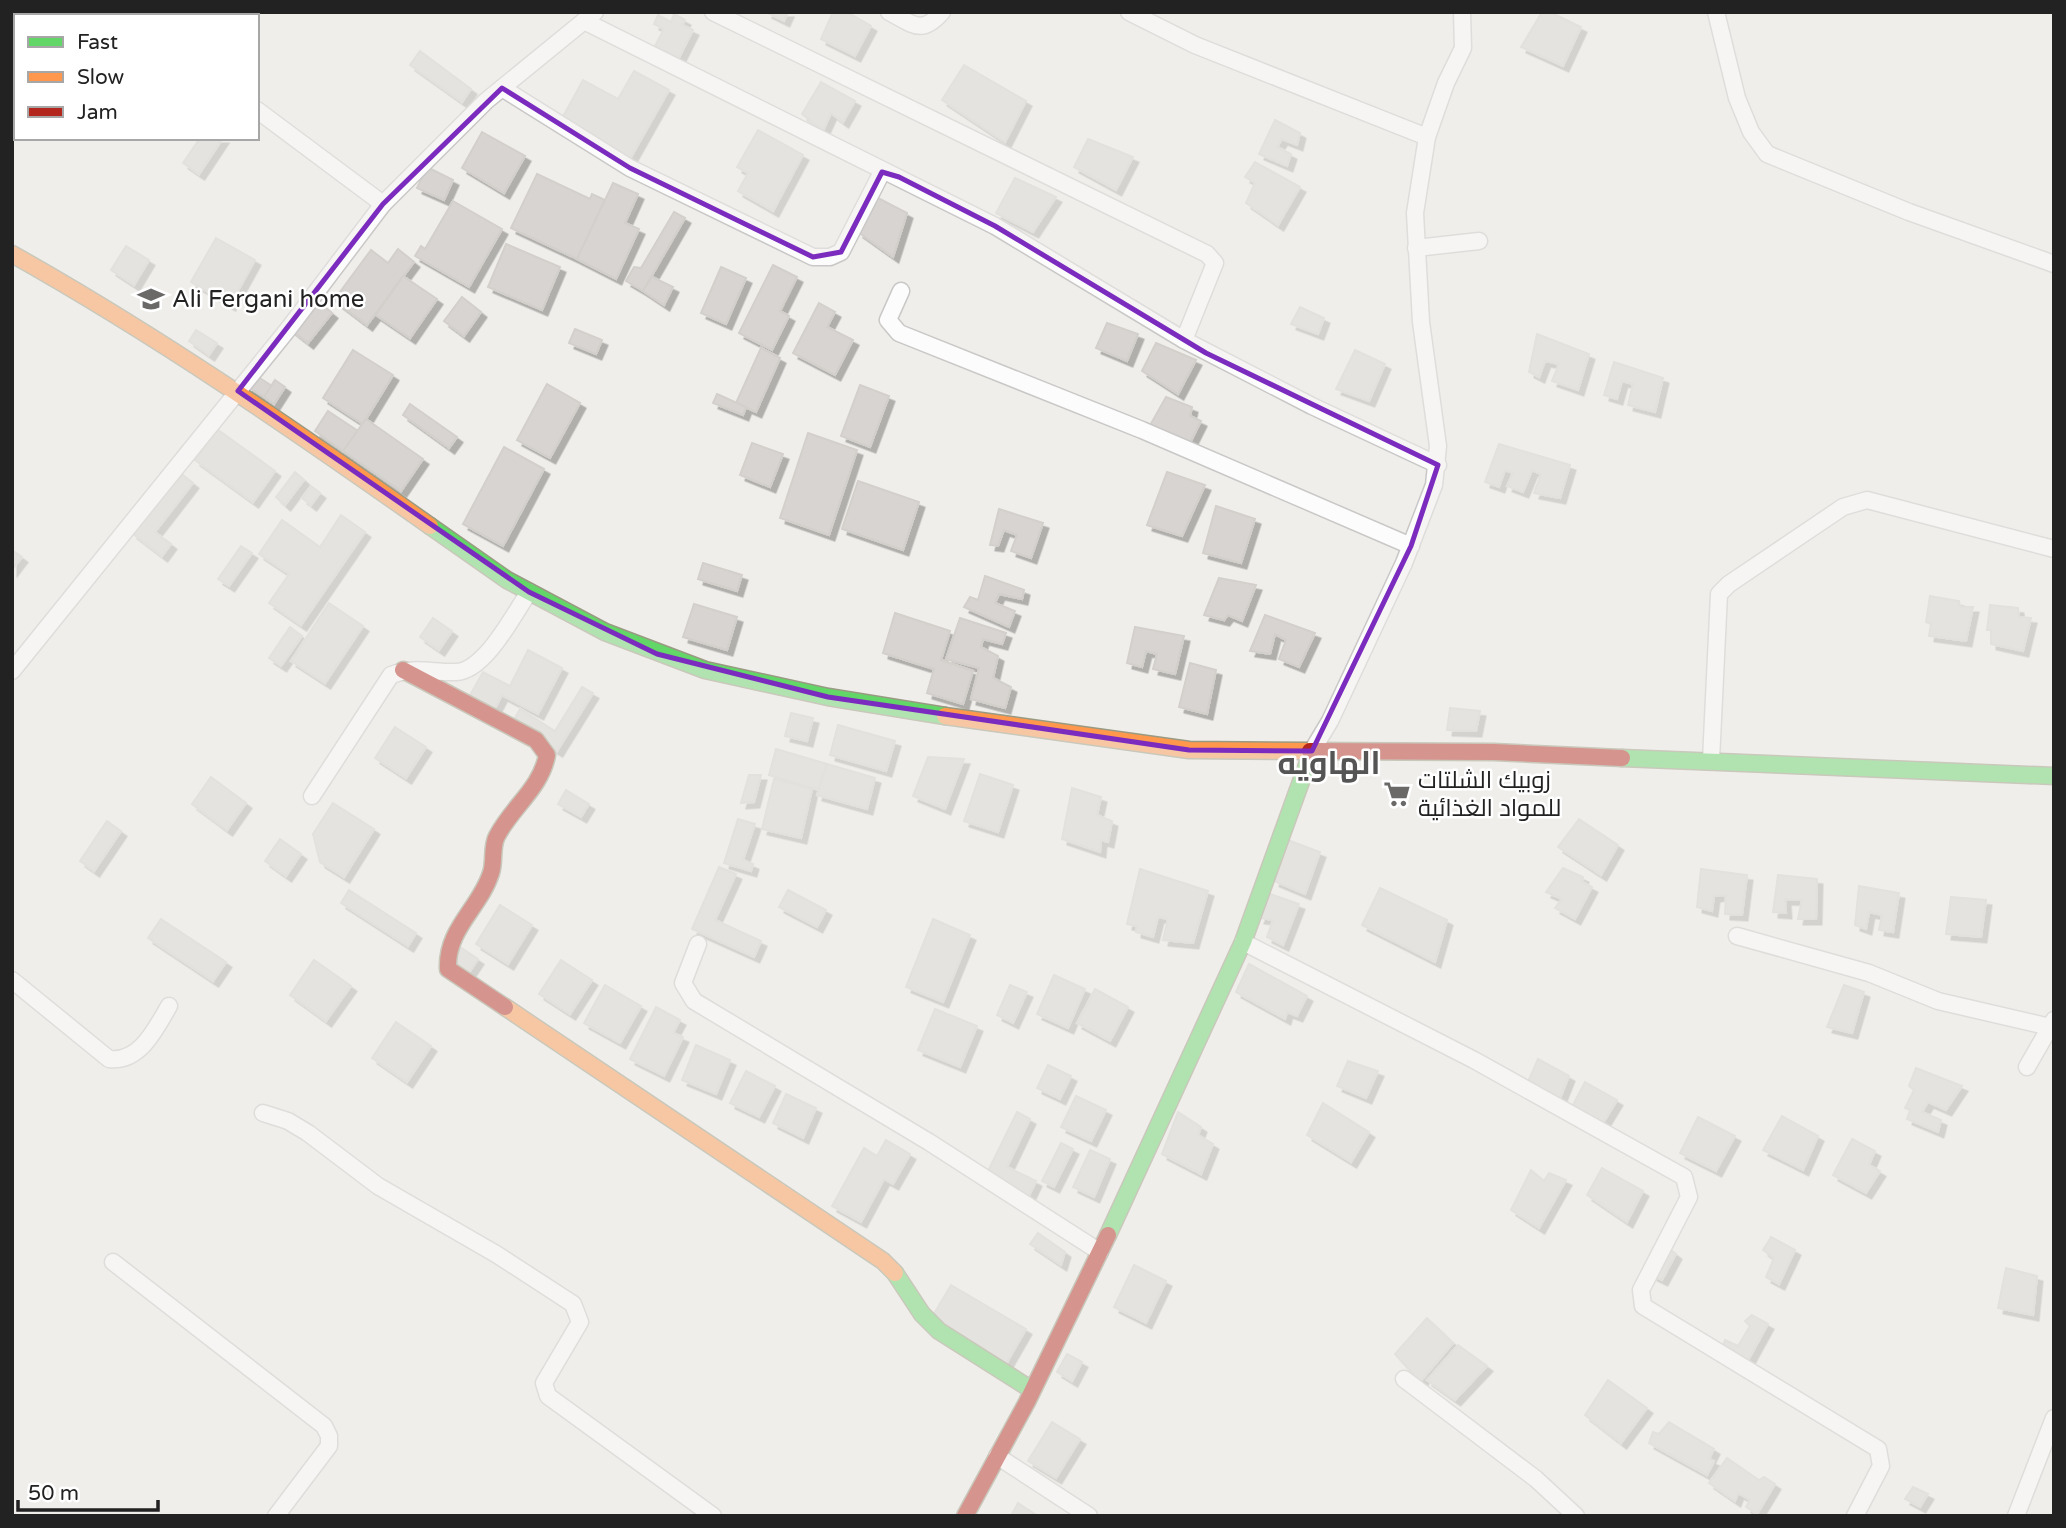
<svg xmlns="http://www.w3.org/2000/svg" width="2066" height="1528" font-family="'Varela Round',Cairo,sans-serif">
<style>
.building{fill:#d7d4d2;stroke:#d3d0cc;stroke-width:2;filter:url(#shadow)}
.lines{fill:none;stroke-linecap:round;stroke-linejoin:round}
.street-casing{stroke:#c9c8c7;stroke-width:19}
.fast-casing{stroke:#999a82;stroke-width:19}
.slow-casing{stroke:#999a82;stroke-width:19}
.jam-casing{stroke:#999a82;stroke-width:19}
.street{stroke:#fdfcfc;stroke-width:16}
.fast{stroke:#63d668;stroke-width:16}
.slow{stroke:#ff974d;stroke-width:16}
.jam{stroke:#b3261e;stroke-width:16}
.marked{fill:none;stroke:#7b2cbf;stroke-width:5;stroke-linejoin:round}
.labels{text-anchor:middle;dominant-baseline:central;stroke-width:5;stroke-linejoin:round;paint-order:stroke}
.poi-label{font-size:24px;fill:#222;stroke:#fff;text-anchor:start}
.district-label{font-size:32px;font-weight:bold;fill:#555;stroke:#fff}
</style>
<defs>
<filter id="shadow"><feDropShadow dx="5.5" dy="5.5" stdDeviation="0" flood-color="#0004"/></filter>
</defs>
<rect width="100%" height="100%" fill="#f0eeeb"/>
<g class="building">
<path d="M21,12H95L92,16H19Z"/>
<path d="M766,12H788L784,21Z"/>
<path d="M833,12H847L871,26L855,56L821,39Z"/>
<path d="M1542,12H1550L1581,27L1563,66L1521,47Z"/>
<path d="M674,14L685,20L682,25L693,30L679,58L655,46L664,29L654,24L658,15L671,22Z"/>
<path d="M420,51L471,89L462,102L410,65Z"/>
<path d="M964,65L1026,101L1005,142L942,100Z"/>
<path d="M634,71L669,90L630,159L561,120L583,80L618,99Z"/>
<path d="M16,72V89L12,87Z"/>
<path d="M821,82L855,101L843,122L831,113L823,131L802,114Z"/>
<path d="M1275,120L1300,133L1297,145L1282,139L1277,147L1291,154L1287,166L1259,154Z"/>
<path d="M758,130L803,155L773,211L738,191L748,173L737,167Z"/>
<path d="M482,132L525,156L504,193L462,168Z"/>
<path d="M200,138H223L199,174L183,163Z"/>
<path d="M1088,139L1133,157L1116,190L1074,167Z"/>
<path d="M1255,162L1300,187L1278,225L1246,203L1255,183L1245,177Z"/>
<path d="M427,167L453,180L444,200L417,188Z"/>
<path d="M537,174L590,199L592,194L605,200L577,259L511,228Z"/>
<path d="M1015,178L1056,197L1033,232L996,213Z"/>
<path d="M613,183L638,194L625,223L639,229L616,279L577,259Z"/>
<path d="M876,197L907,213L893,257L858,232Z"/>
<path d="M453,201L502,229L469,287L415,256L421,246L425,249Z"/>
<path d="M674,212L685,218L643,291L626,281L634,267L641,268Z"/>
<path d="M216,238L255,260L230,305L191,282Z"/>
<path d="M506,244L560,267L542,310L488,287Z"/>
<path d="M126,246L149,260L134,285L111,270Z"/>
<path d="M398,249L414,262L367,325L334,300L371,250L388,263Z"/>
<path d="M773,265L797,277L780,311L789,316L772,350L739,333Z"/>
<path d="M721,267L746,278L726,324L701,313Z"/>
<path d="M403,276L437,299L410,338L376,315Z"/>
<path d="M652,277L673,287L664,305L643,291Z"/>
<path d="M312,297L332,313L308,343L289,328Z"/>
<path d="M462,297L481,312L464,336L444,321Z"/>
<path d="M819,303L835,312L827,327L853,340L835,375L793,353Z"/>
<path d="M1300,307L1324,318L1318,334L1291,324Z"/>
<path d="M1107,323L1138,334L1127,361L1096,348Z"/>
<path d="M575,329L602,340L596,354L569,343Z"/>
<path d="M196,330L217,343L209,355L189,341Z"/>
<path d="M1537,334L1589,354L1578,390L1552,381L1559,364L1545,361L1539,377L1529,372Z"/>
<path d="M1156,343L1196,360L1178,394L1142,371Z"/>
<path d="M761,348L780,358L756,412L736,403Z"/>
<path d="M353,350L393,375L363,424L323,398Z"/>
<path d="M1355,350L1385,364L1369,401L1336,389Z"/>
<path d="M1614,362L1663,378L1655,412L1628,405L1633,384L1622,381L1617,399L1604,395Z"/>
<path d="M255,375L272,386L264,397L247,386Z"/>
<path d="M275,380L285,387L274,404L264,397Z"/>
<path d="M547,384L580,403L550,458L517,440Z"/>
<path d="M860,385L889,396L870,447L841,436Z"/>
<path d="M717,394L746,407L743,415L713,403Z"/>
<path d="M1166,397L1192,407L1190,416L1201,421L1188,447L1148,429Z"/>
<path d="M410,404L457,437L449,448L403,415Z"/>
<path d="M328,411L358,431L343,451L315,431Z"/>
<path d="M366,419L423,459L401,491L343,451Z"/>
<path d="M217,429L275,471L253,502L195,460Z"/>
<path d="M808,433L857,450L829,535L780,518Z"/>
<path d="M752,443L783,454L770,487L740,475Z"/>
<path d="M1499,444L1570,465L1560,498L1534,493L1541,474L1532,470L1523,492L1507,486L1513,473L1505,470L1499,487L1485,482Z"/>
<path d="M504,447L544,469L503,546L463,524Z"/>
<path d="M179,472L193,483L155,532L171,544L162,556L132,533Z"/>
<path d="M295,472L304,480L285,505L276,497Z"/>
<path d="M1167,472L1205,485L1182,536L1147,525Z"/>
<path d="M858,481L919,502L903,550L842,529Z"/>
<path d="M311,486L320,493L311,505L302,498Z"/>
<path d="M1216,506L1255,519L1241,563L1203,553Z"/>
<path d="M999,509L1043,523L1031,558L1011,551L1017,535L1004,530L998,546L990,545Z"/>
<path d="M341,515L365,532L301,625L269,603L289,574L259,554L282,520L320,547Z"/>
<path d="M241,546L252,553L229,586L218,579Z"/>
<path d="M12,550L22,557L12,570Z"/>
<path d="M703,563L742,575L737,591L698,579Z"/>
<path d="M985,576L1024,590L1022,599L999,594L995,603L1015,611L1009,627L964,607L970,597L978,600Z"/>
<path d="M1219,578L1256,585L1242,621L1228,615L1224,620L1204,615Z"/>
<path d="M1930,596L1959,601L1960,607H1973L1966,641L1929,636L1931,624L1926,622Z"/>
<path d="M329,603L363,626L325,683L291,661Z"/>
<path d="M694,604L737,617L727,650L683,637Z"/>
<path d="M1990,605L2018,608L2019,617L2031,618L2023,651L1991,644V630H1987Z"/>
<path d="M895,613L950,631L941,660L973,671L963,704L927,693L934,669L883,653Z"/>
<path d="M1265,615L1315,633L1299,667L1279,659L1286,640L1275,634L1270,654L1250,651Z"/>
<path d="M433,618L452,631L439,650L420,637Z"/>
<path d="M960,618L1006,633L1002,644L983,639L981,647L998,656L993,678L1011,687L1005,708L971,699L979,668L946,659Z"/>
<path d="M290,627L302,636L281,666L269,658Z"/>
<path d="M1135,627L1184,636L1175,674L1153,669L1157,654L1146,651L1142,667L1127,663Z"/>
<path d="M528,650L562,668L538,714L502,695L494,710L469,697L483,672L510,686Z"/>
<path d="M1190,663L1216,670L1207,714L1179,707Z"/>
<path d="M582,687L593,693L557,751L512,723L520,709L555,731Z"/>
<path d="M1450,708L1480,711L1476,731L1447,730Z"/>
<path d="M791,713L813,718L807,741L785,736Z"/>
<path d="M838,725L895,741L886,771L830,755Z"/>
<path d="M395,727L426,747L406,778L375,758Z"/>
<path d="M776,749L827,764L819,790L769,775Z"/>
<path d="M928,757L964,759L945,809L913,796Z"/>
<path d="M827,764L875,778L867,809L817,795Z"/>
<path d="M980,774L1013,785L998,832L964,821Z"/>
<path d="M749,775H761L754,802L741,803Z"/>
<path d="M211,777L246,803L227,830L192,804Z"/>
<path d="M774,779L812,789L801,838L762,829Z"/>
<path d="M1072,788L1101,797L1097,815L1112,821L1108,842L1101,840L1100,852L1062,839Z"/>
<path d="M566,790L589,804L581,817L558,804Z"/>
<path d="M333,803L374,829L344,877L320,862L313,834Z"/>
<path d="M738,819L755,824L743,860L753,864L751,871L724,863Z"/>
<path d="M1579,819L1618,845L1601,875L1558,847Z"/>
<path d="M107,821L121,831L94,871L80,861Z"/>
<path d="M280,839L301,854L286,876L265,861Z"/>
<path d="M1285,839L1320,852L1305,894L1274,881Z"/>
<path d="M719,867L736,874L715,920L761,941L754,957L692,929Z"/>
<path d="M1563,868L1583,877L1582,882L1592,887L1575,919L1555,908L1562,899L1546,892Z"/>
<path d="M1140,869L1208,891L1193,943L1163,940L1168,919L1158,917L1153,937L1136,932L1137,926L1127,924Z"/>
<path d="M1701,869L1747,875L1742,915L1725,914L1726,895L1714,896L1712,911L1697,907Z"/>
<path d="M1778,875L1817,879L1816,919H1798L1802,900L1785,899L1786,913L1773,912Z"/>
<path d="M1859,886L1899,893L1893,932L1879,930L1882,915L1869,912L1866,929L1855,925Z"/>
<path d="M1380,888L1447,920L1435,962L1362,925Z"/>
<path d="M349,890L416,933L408,946L341,903Z"/>
<path d="M788,890L826,910L817,927L779,907Z"/>
<path d="M1270,894L1299,904L1283,945L1267,937L1273,920L1259,918Z"/>
<path d="M1951,897L1986,900L1981,937L1946,934Z"/>
<path d="M500,905L532,925L508,964L476,944Z"/>
<path d="M161,919L226,962L213,981L148,938Z"/>
<path d="M933,919L970,935L943,1002L906,987Z"/>
<path d="M460,947L478,959L468,974L455,965Z"/>
<path d="M314,960L351,986L326,1021L290,995Z"/>
<path d="M561,960L592,980L570,1014L539,994Z"/>
<path d="M1249,964L1307,996L1297,1016L1287,1012L1285,1019L1236,992Z"/>
<path d="M1054,975L1085,989L1068,1028L1037,1014Z"/>
<path d="M605,985L641,1006L620,1043L584,1023Z"/>
<path d="M1010,985L1027,992L1013,1023L997,1015Z"/>
<path d="M1844,985L1864,992L1852,1033L1827,1027Z"/>
<path d="M1095,989L1128,1007L1110,1041L1077,1023Z"/>
<path d="M656,1007L680,1020L673,1033L683,1037L664,1076L630,1059Z"/>
<path d="M935,1009L977,1026L960,1067L918,1050Z"/>
<path d="M396,1022L431,1046L407,1082L372,1058Z"/>
<path d="M696,1045L730,1060L716,1094L682,1080Z"/>
<path d="M1538,1059L1569,1076L1559,1101L1527,1084Z"/>
<path d="M1348,1061L1378,1071L1366,1098L1337,1086Z"/>
<path d="M1048,1065L1071,1076L1060,1099L1037,1088Z"/>
<path d="M1916,1068L1962,1086L1946,1110L1928,1102L1922,1112L1941,1120L1938,1132L1907,1119L1910,1110L1905,1108L1914,1090L1909,1086Z"/>
<path d="M746,1071L775,1086L759,1117L730,1103Z"/>
<path d="M1585,1082L1617,1100L1602,1125L1572,1107Z"/>
<path d="M786,1094L816,1108L803,1138L773,1123Z"/>
<path d="M1076,1096L1106,1110L1091,1141L1061,1127Z"/>
<path d="M1323,1103L1369,1132L1351,1162L1307,1135Z"/>
<path d="M1017,1112L1030,1119L1007,1167L1036,1181L1029,1196L986,1175Z"/>
<path d="M1178,1112L1201,1127L1198,1135L1213,1144L1201,1174L1162,1154Z"/>
<path d="M1782,1116L1818,1136L1803,1170L1763,1150Z"/>
<path d="M1698,1117L1735,1136L1716,1171L1680,1153Z"/>
<path d="M1852,1139L1875,1151L1869,1165L1880,1171L1866,1193L1833,1175Z"/>
<path d="M886,1140L910,1154L893,1184L884,1179L861,1222L832,1206L864,1148L877,1156Z"/>
<path d="M1061,1143L1073,1149L1054,1187L1042,1181Z"/>
<path d="M1090,1150L1110,1159L1094,1197L1073,1187Z"/>
<path d="M1602,1168L1643,1191L1627,1222L1587,1195Z"/>
<path d="M1531,1170L1544,1181L1549,1173L1566,1180L1539,1228L1511,1210Z"/>
<path d="M1038,1233L1065,1252L1061,1265L1030,1244Z"/>
<path d="M1771,1237L1795,1250L1779,1284L1766,1277L1774,1258L1763,1250Z"/>
<path d="M1667,1247L1676,1254L1662,1280L1652,1275Z"/>
<path d="M1134,1265L1166,1281L1146,1323L1114,1307Z"/>
<path d="M2006,1268L2037,1276L2033,1315L1998,1308Z"/>
<path d="M951,1285L1026,1329L1006,1364L931,1319Z"/>
<path d="M1752,1315L1768,1324L1746,1364L1722,1350L1725,1340L1738,1346L1750,1326L1745,1321Z"/>
<path d="M1427,1318L1453,1343L1420,1382L1395,1354Z"/>
<path d="M1458,1345L1487,1366L1455,1400L1427,1380Z"/>
<path d="M1067,1354L1082,1362L1072,1381L1057,1372Z"/>
<path d="M1608,1380L1647,1408L1621,1443L1585,1415Z"/>
<path d="M1052,1422L1080,1439L1056,1478L1028,1461Z"/>
<path d="M1669,1422L1714,1449L1709,1459L1714,1461L1707,1475L1649,1443L1653,1432L1659,1434Z"/>
<path d="M1727,1458L1759,1480L1764,1477L1775,1484L1757,1514L1746,1507L1750,1500L1738,1493L1735,1501L1709,1483Z"/>
<path d="M1913,1487L1928,1494L1920,1507L1905,1499Z"/>
<path d="M1018,1503L1038,1516H1011Z"/>
</g>
<g class="lines">
<g class="street-casing">
<g id="street">
<path d="M126,12L130,16"/>
<path d="M713,12L1207,254L1215,263L1184,340L1312,406L1438,465"/>
<path d="M889,12C913,24 921,36 942,12"/>
<path d="M1129,12L1195,45L1427,137"/>
<path d="M1716,12L1737,98L1751,132L1767,154L1909,212L2054,264"/>
<path d="M197,16L198,12"/>
<path d="M584,21L995,226L1184,340"/>
<path d="M502,88L630,168L813,257H830L841,252L882,172"/>
<path d="M257,110L383,204"/>
<path d="M1416,248L1479,241"/>
<path d="M901,291L888,320L899,333L1142,430L1411,546"/>
<path d="M12,671L289,328L383,204L486,101L595,12"/>
<path d="M1312,751L1330,721L1404,563L1434,485L1438,446L1421,322L1415,213L1427,137L1446,83L1463,48L1462,12"/>
<path d="M1711,760L1719,594L1729,584L1843,507L1867,500L2054,549"/>
<path d="M312,796L391,675C414,666 433,673 456,672C485,671 514,614 529,592"/>
<path d="M1737,936L1869,973L1938,1001L2050,1027"/>
<path d="M1243,942L1474,1060L1684,1177L1689,1197L1641,1290L1643,1306L1878,1449L1881,1466L1855,1516"/>
<path d="M698,944L683,983L694,1001L929,1142L1100,1252"/>
<path d="M12,980L109,1059C140,1063 156,1028 169,1006"/>
<path d="M2027,1067L2054,1020"/>
<path d="M263,1113L288,1121L308,1133L378,1186L496,1254L573,1304L580,1322L544,1383L548,1396L713,1516"/>
<path d="M113,1262L324,1426L329,1436V1446L276,1516"/>
<path d="M1404,1379L1536,1479L1576,1516"/>
<path d="M997,1456L1089,1516"/>
<path d="M2016,1516L2054,1418"/>
</g>
</g>
<g class="fast-casing">
<g id="fast">
<path d="M430,526L507,580L605,632L705,670L828,697L945,716"/>
<path d="M1622,758L2054,776"/>
<path d="M1108,1235L1243,942L1312,751"/>
<path d="M895,1273L922,1314L939,1331L1032,1390"/>
</g>
</g>
<g class="slow-casing">
<g id="slow">
<path d="M12,254C158,336 294,430 430,526"/>
<path d="M945,716L1189,750L1310,751"/>
<path d="M505,1007L883,1261L895,1273"/>
</g>
</g>
<g class="jam-casing">
<g id="jam">
<path d="M403,670L536,740L547,755C541,788 512,807 497,836C491,847 495,861 491,873C480,908 446,929 448,969L505,1007"/>
<path d="M1310,751L1494,752L1622,758"/>
<path d="M965,1516L1027,1402L1108,1235"/>
</g>
</g>
<use href="#street" class="street"/>
<use href="#fast" class="fast"/>
<use href="#slow" class="slow"/>
<use href="#jam" class="jam"/>
</g>
<path d="M0 0H2066V1528H0ZM502,88L630,168L813,257L841,252L882,172L899,177L995,226L1206,353L1438,465L1411,546L1312,751L1189,750L828,697L657,654L529,592L238,391L383,204Z" fill="#f0eeeb" fill-opacity=".55" fill-rule="evenodd"/>
<path class="marked" d="M502,88L630,168L813,257L841,252L882,172L899,177L995,226L1206,353L1438,465L1411,546L1312,751L1189,750L828,697L657,654L529,592L238,391L383,204Z"/>
<defs>
<g id="school-bare" transform="scale(2.1)"><path d="M0-5L7-2L0 1L-7-2ZM-4 1L0 2.5L4 1V4Q0 6-4 4Z" fill="#6a6968" stroke="#fff" stroke-width="2.5" paint-order="stroke"/></g>
<g id="supermarket-bare" transform="scale(2.1)"><path d="M-6-5.5h2.5l.6 2H6L4.5 2H-2.5L-4.4-4H-6ZM-1.5 3.2a1.3 1.3 0 1 0 .1 0ZM3 3.2a1.3 1.3 0 1 0 .1 0Z" fill="#6a6968" stroke="#fff" stroke-width="2.5" paint-order="stroke"/></g>
</defs>
<g fill-rule="evenodd">
<use href="#school-bare" x="151" y="299"/>
<use href="#supermarket-bare" x="1397" y="794"/>
</g>
<g class="labels">
<g class="poi-label">
<text x="172" y="299">Ali Fergani home</text>
<text x="1418" y="780">زوبيك الشلتات<tspan x="1418" dy="28">للمواد الغذائية</tspan></text>
</g>
<g class="district-label">
<text x="1329" y="764">الهاويه</text>
</g>
</g>
<rect width="2066" height="1528" fill="none" stroke="#222222" stroke-width="28"/>
<rect x="14" y="14" width="245" height="126" fill="#ffffff" stroke="#a7a7a7" stroke-width="2"/>
<rect x="28" y="37" width="35" height="10" fill="#63d668" stroke="#a7a7a7" stroke-width="2"/>
<text x="77" y="49" font-size="21" fill="#222222">Fast</text>
<rect x="28" y="72" width="35" height="10" fill="#ff974d" stroke="#a7a7a7" stroke-width="2"/>
<text x="77" y="84" font-size="21" fill="#222222">Slow</text>
<rect x="28" y="107" width="35" height="10" fill="#b3261e" stroke="#a7a7a7" stroke-width="2"/>
<text x="77" y="119" font-size="21" fill="#222222">Jam</text>
<path d="M18 1500v10h140v-10" fill="none" stroke="#222222" stroke-width="3.5"/>
<text x="28" y="1500" font-size="21" fill="#222222" stroke="#ffffff" stroke-width="5" paint-order="stroke">50 m</text>
</svg>
